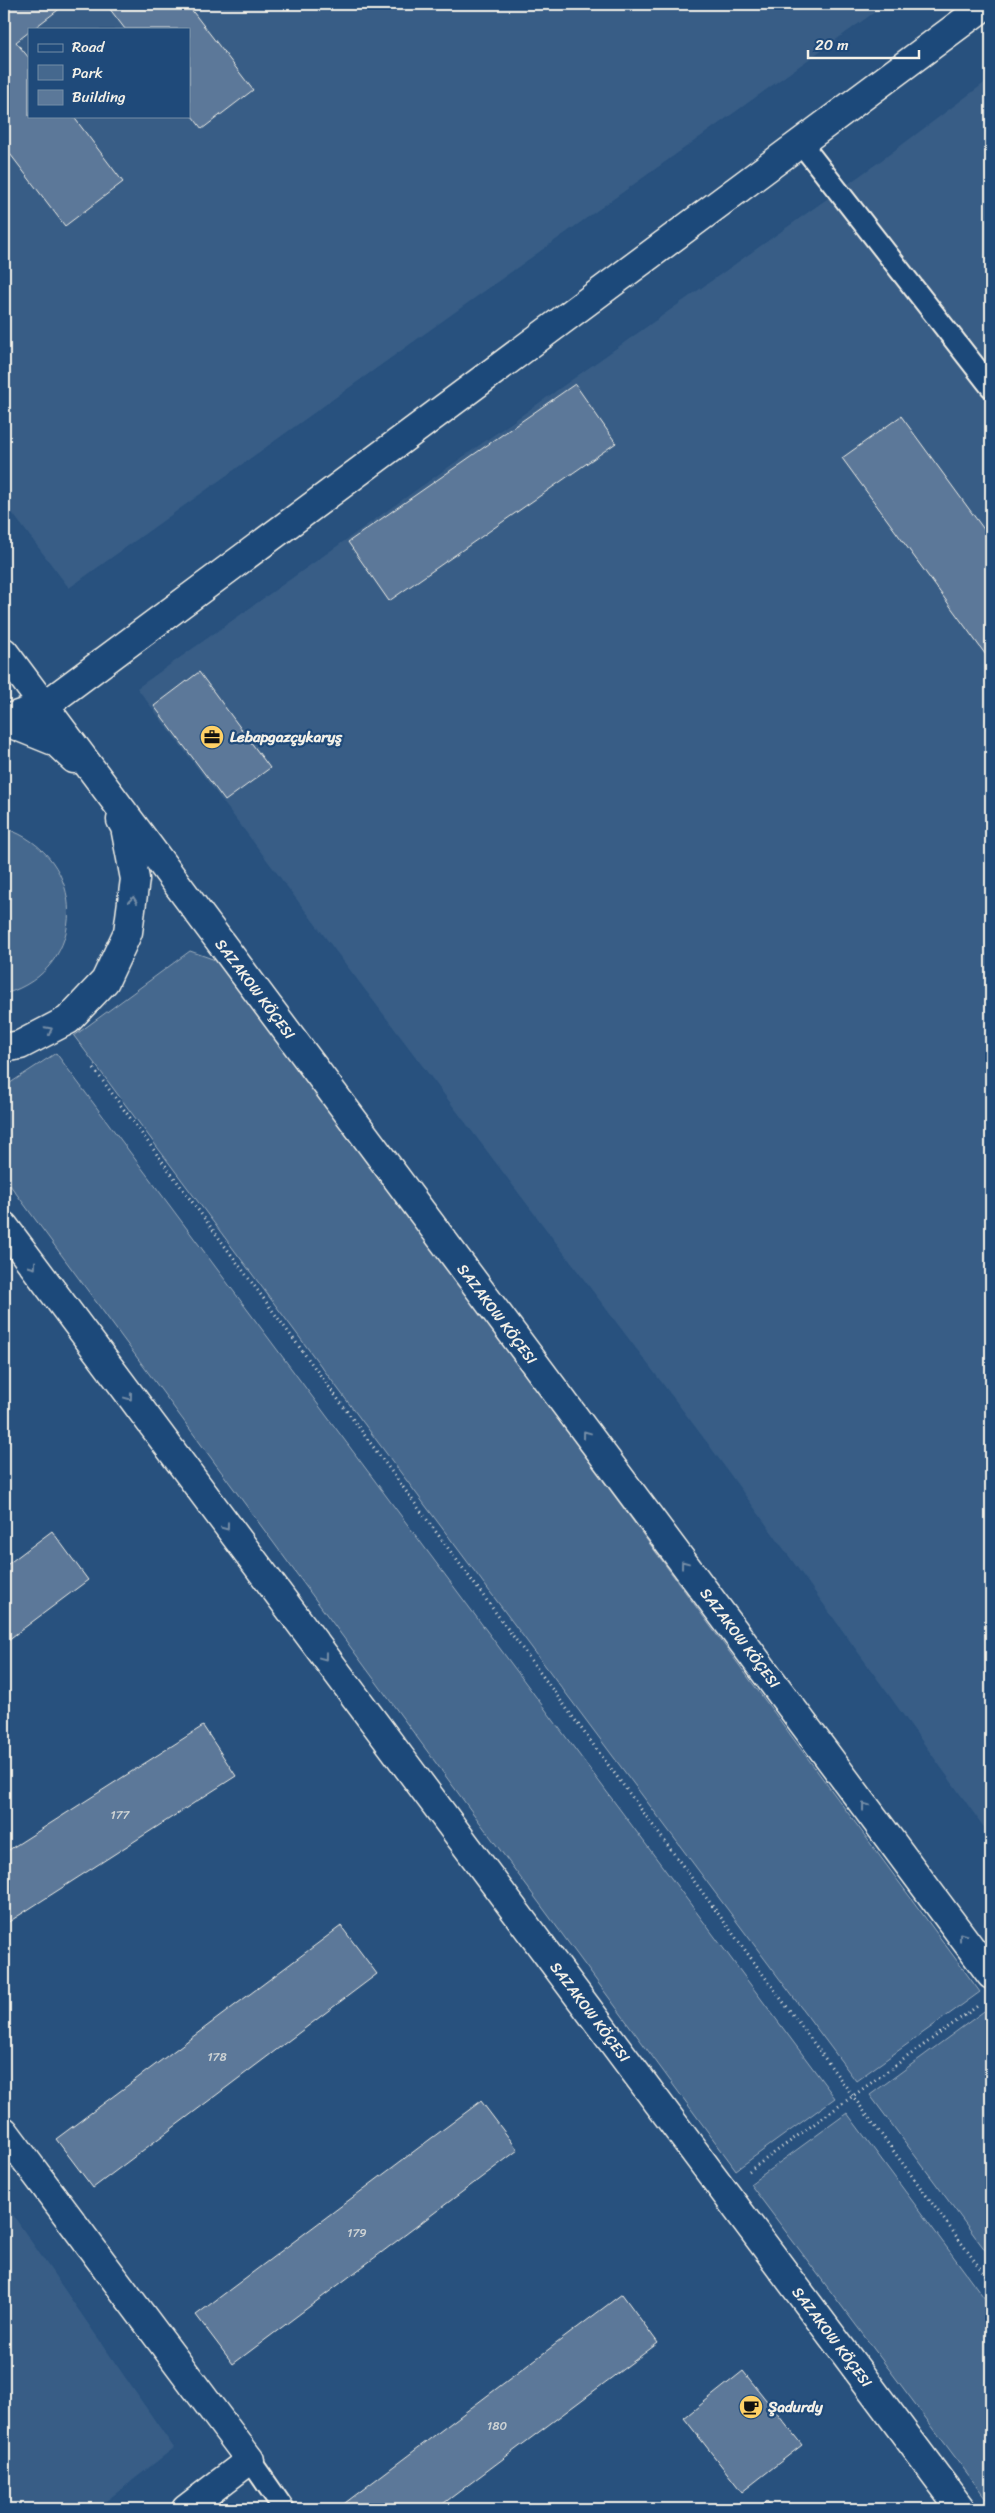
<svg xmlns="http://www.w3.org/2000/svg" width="995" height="2513" font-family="Sriracha,sans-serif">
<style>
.built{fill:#375d86;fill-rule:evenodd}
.green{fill:#45688e;stroke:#9cacbb}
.building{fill:#5b7899;stroke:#f4f1e8}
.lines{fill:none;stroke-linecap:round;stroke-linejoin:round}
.service-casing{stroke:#f4f1e8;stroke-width:24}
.minor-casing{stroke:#f4f1e8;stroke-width:31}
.secondary-casing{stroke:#f4f1e8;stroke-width:31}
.path{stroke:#f4f1e8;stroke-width:3;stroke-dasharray:1 4;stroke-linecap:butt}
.service{stroke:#1f4a7a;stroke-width:20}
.minor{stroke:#1f4a7a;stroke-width:28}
.secondary{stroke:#1f4a7a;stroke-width:28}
.oneway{stroke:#748da6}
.labels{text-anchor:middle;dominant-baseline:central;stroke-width:4.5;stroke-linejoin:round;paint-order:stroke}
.number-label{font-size:12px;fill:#ced3d4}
.poi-label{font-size:15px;font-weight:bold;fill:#f4f1e8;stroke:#1f4a7a;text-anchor:start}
.street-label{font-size:15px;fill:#f4f1e8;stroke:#1f4a7a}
</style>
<rect width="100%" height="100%" fill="#28517e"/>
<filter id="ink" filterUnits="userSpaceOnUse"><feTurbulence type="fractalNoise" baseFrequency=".02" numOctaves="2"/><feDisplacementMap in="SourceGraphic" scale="10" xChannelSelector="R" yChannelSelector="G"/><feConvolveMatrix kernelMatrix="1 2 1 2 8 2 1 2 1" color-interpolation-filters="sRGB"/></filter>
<g filter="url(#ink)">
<g class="built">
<path d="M4,4H886L69,588L4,502ZM29,29H189V116H29Z"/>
<path d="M991,78V1837L709,1445L137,688L879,162Z"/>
<path d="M4,2202L174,2448L96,2509H4Z"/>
</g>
<g class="green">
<path d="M4,828C90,855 90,970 4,994Z"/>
<path d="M190,951L221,962L980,1992L856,2081L74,1036Z"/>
<path d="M56,1053L835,2098L736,2170L4,1177V1087Z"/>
<path d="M991,2006V2258L870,2095Z"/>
<path d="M847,2113L991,2307V2505L750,2184Z"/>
</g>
<g class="building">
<path d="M4,4H66L33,29H29V32L16,42L29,58V116H73L123,182L65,226L4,146Z"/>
<path d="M106,4H187L253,90L202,129L189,112V29H125Z"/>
<path d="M575,384L616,443L389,601L348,542Z"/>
<path d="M901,416L991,539V662L842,458Z"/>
<path d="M199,672L270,768L225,801L154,706Z"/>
<path d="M52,1531L88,1580L4,1643V1567Z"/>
<path d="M203,1726L236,1776L4,1925V1853Z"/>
<path d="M341,1926L377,1974L93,2188L56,2139Z"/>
<path d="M481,2101L518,2150L233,2364L196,2315Z"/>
<path d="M622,2294L658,2343L436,2509H337Z"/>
<path d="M743,2371L802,2445L742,2492L684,2418Z"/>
<path d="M767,2501L774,2509H756Z"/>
</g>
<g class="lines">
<g class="service-casing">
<g id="service">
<path d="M800,142L991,387"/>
<path d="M250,2460L284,2509"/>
</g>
</g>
<g class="minor-casing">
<g id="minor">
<path d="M4,720L44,706L987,4"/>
<path d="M4,2131L250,2460L186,2509"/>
</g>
</g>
<g class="secondary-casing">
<g id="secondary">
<path d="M4,652L991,1975"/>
<path d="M4,721L56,742L74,759"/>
<path d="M4,1048L20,1045L68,1020L105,981L128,932L135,879L125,827L121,820"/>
<path d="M4,1226L961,2509"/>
</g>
</g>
<g class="path">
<path d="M94,1069L991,2283"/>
<path d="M749,2171L979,2005"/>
</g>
<use href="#service" class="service"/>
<use href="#minor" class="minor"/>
<use href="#secondary" class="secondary"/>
</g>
<defs><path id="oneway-chevron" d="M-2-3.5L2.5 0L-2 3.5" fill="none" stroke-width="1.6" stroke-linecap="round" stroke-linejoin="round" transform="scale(1.25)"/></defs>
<g class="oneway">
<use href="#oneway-chevron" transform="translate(133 900) rotate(-83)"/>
<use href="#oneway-chevron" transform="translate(49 1030) rotate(-28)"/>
<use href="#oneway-chevron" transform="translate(33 1266) rotate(54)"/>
<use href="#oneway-chevron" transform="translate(129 1397) rotate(53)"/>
<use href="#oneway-chevron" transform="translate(586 1434) rotate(-127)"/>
<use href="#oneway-chevron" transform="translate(226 1527) rotate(53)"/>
<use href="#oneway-chevron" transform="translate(684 1564) rotate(-127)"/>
<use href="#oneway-chevron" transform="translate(324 1657) rotate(53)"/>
<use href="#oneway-chevron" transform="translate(865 1806) rotate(-127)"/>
<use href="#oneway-chevron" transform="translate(962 1936) rotate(-127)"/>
</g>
</g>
<defs>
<g id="office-disc" transform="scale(1.25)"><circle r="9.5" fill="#ffd166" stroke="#1f4a7a"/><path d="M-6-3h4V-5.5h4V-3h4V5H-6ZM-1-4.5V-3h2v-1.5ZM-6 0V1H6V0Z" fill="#111"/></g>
<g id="cafe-disc" transform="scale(1.25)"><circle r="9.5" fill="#ffd166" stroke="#1f4a7a"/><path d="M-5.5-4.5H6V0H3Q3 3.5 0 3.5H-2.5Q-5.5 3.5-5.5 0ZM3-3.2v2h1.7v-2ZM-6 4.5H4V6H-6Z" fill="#111"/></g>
</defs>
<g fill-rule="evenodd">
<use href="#office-disc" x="212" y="737"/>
<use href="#cafe-disc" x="751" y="2407"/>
</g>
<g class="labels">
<g class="number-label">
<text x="120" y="1815">177</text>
<text x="217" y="2057">178</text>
<text x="357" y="2233">179</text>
<text x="497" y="2426">180</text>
</g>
<g class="poi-label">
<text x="230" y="737">Lebapgazçykaryş</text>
<text x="768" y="2407">Şadurdy</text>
</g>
<g class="street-label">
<text transform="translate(255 989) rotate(53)">SAZAKOW KÖÇESI</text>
<text transform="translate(497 1314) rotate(53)">SAZAKOW KÖÇESI</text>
<text transform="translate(740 1638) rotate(53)">SAZAKOW KÖÇESI</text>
<text transform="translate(590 2012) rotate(53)">SAZAKOW KÖÇESI</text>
<text transform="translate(832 2337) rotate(53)">SAZAKOW KÖÇESI</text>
</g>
</g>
<rect width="995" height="2513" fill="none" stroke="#1f4a7a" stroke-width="20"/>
<rect x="10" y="10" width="975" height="2493" fill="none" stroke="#f4f1e8" stroke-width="2" filter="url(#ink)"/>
<rect x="28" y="28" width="162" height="90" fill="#1f4a7a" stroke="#748da6"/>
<rect x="38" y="44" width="25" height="8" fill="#1f4a7a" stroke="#748da6"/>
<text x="72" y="52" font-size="15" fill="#f4f1e8">Road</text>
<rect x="38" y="65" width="25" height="15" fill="#45688e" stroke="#748da6"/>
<text x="72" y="78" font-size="15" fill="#f4f1e8">Park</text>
<rect x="38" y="90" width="25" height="15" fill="#5b7899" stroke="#748da6"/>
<text x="72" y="102" font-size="15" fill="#f4f1e8">Building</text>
<path d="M808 50v8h111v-8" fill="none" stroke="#f4f1e8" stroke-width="2.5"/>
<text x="815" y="50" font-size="15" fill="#f4f1e8" stroke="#1f4a7a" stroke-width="4" paint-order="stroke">20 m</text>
</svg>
